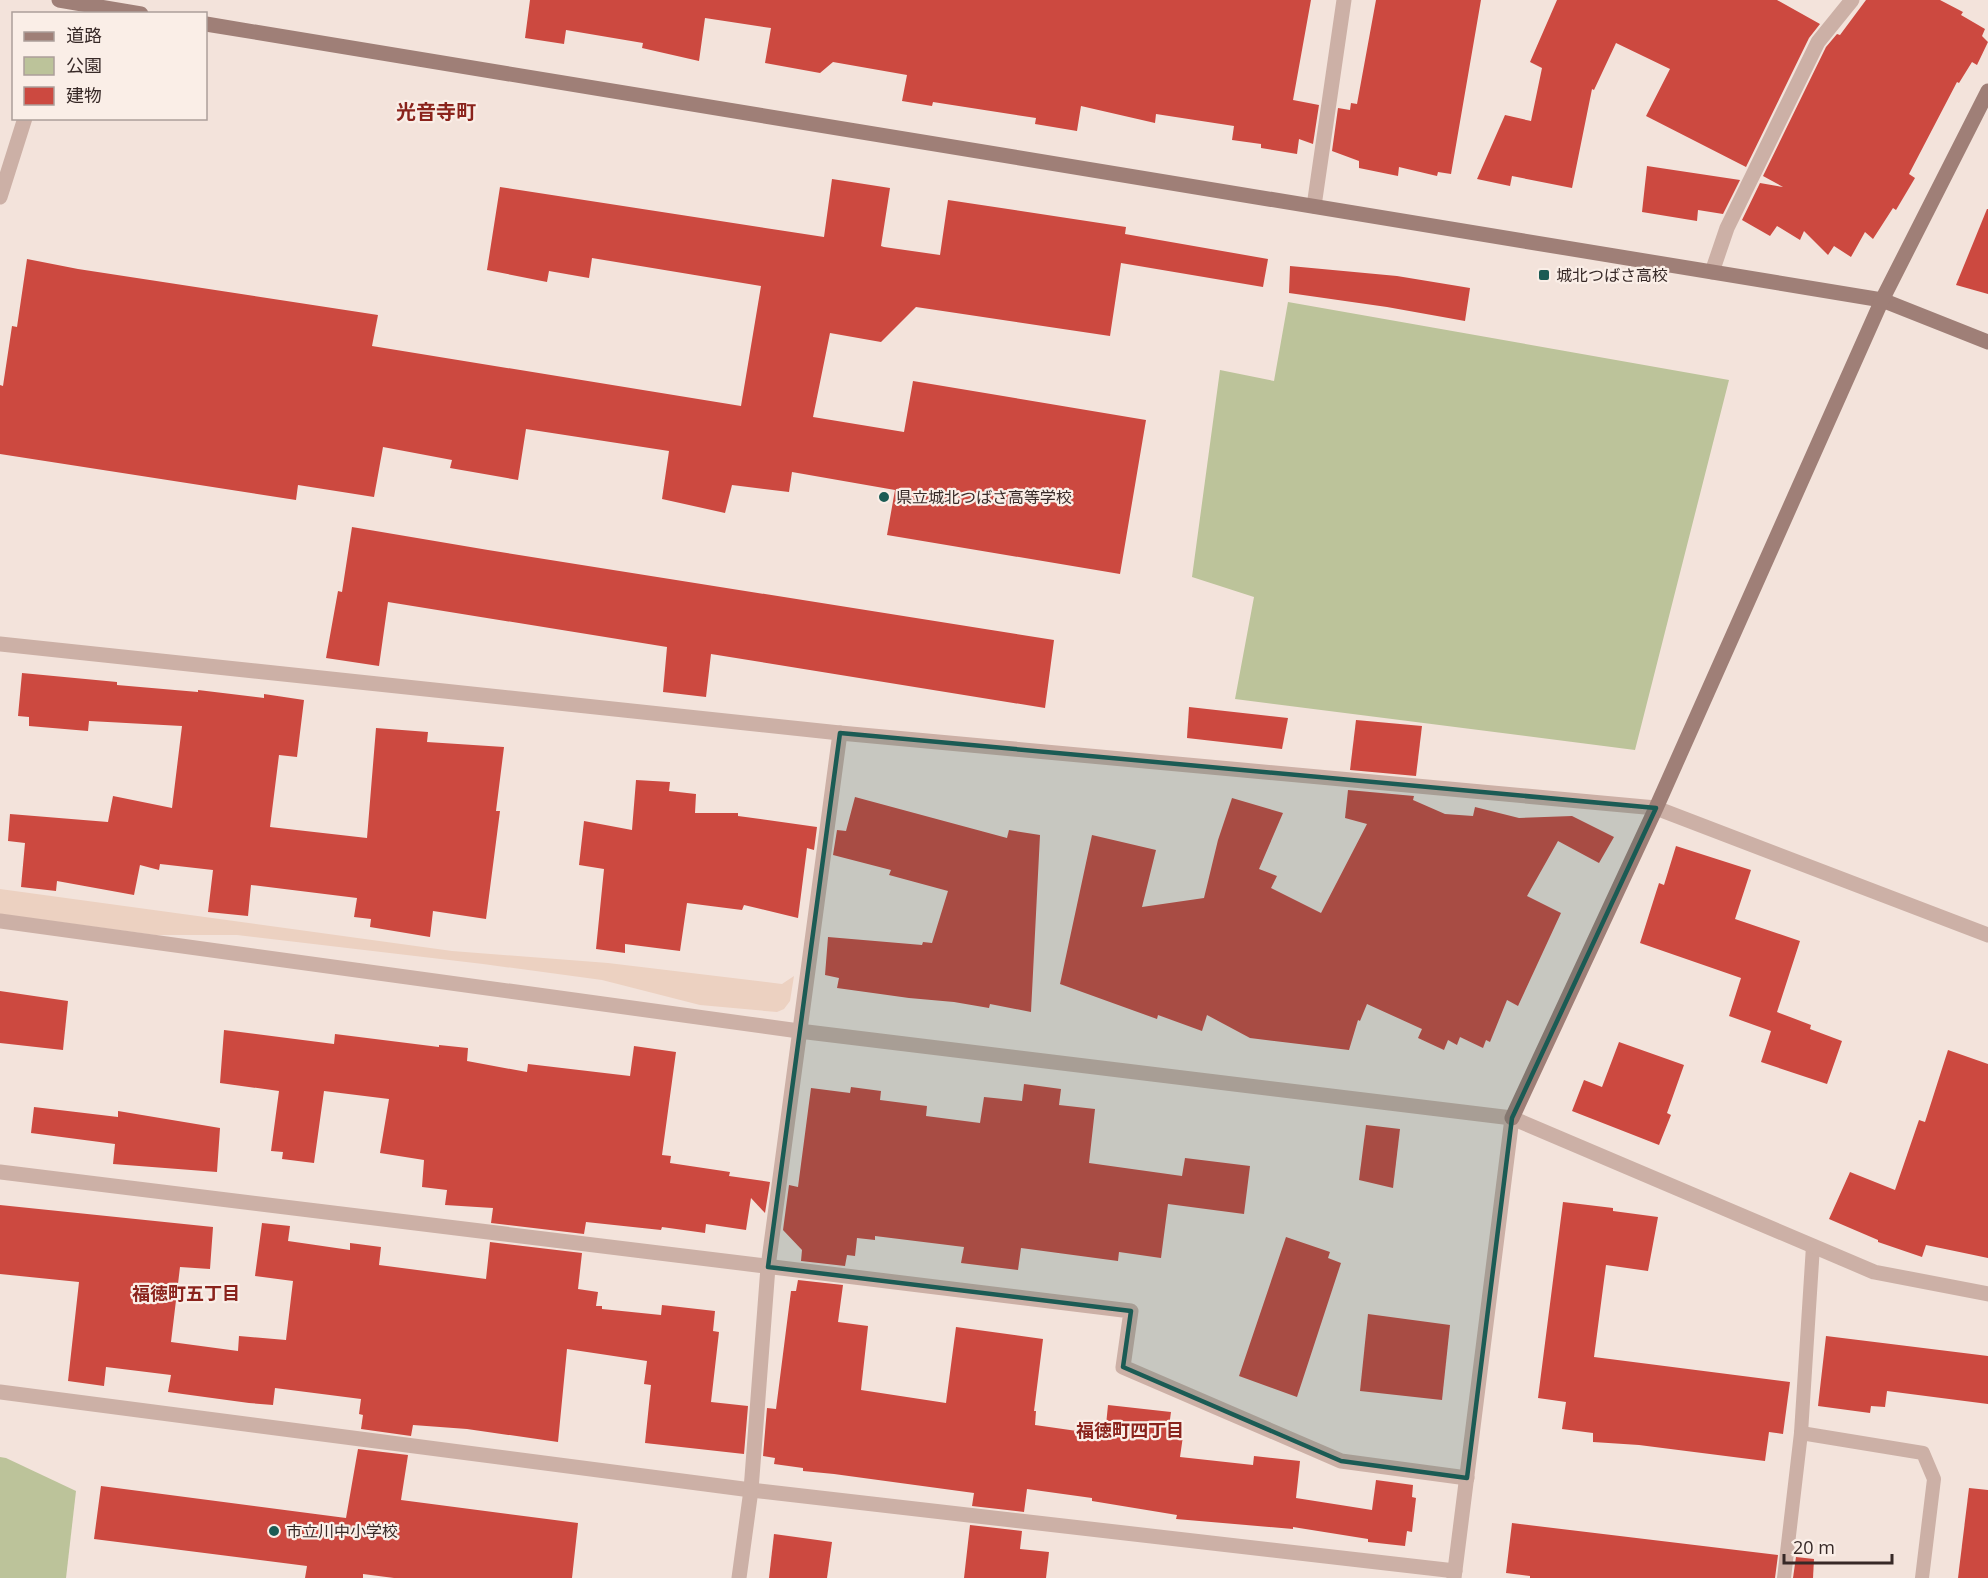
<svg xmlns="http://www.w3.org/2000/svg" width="1988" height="1578" font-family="'Open Sans','Noto Sans JP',sans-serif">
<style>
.green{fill:#bcc39a}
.plaza{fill:#ecd1c1}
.building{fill:#cc4940}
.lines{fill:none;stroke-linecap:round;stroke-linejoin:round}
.lane{stroke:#ccb0a6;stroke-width:14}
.street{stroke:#ccb0a6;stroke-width:15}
.secondary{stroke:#9f7f77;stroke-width:15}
.marked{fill:#1b5b54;fill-opacity:0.2;stroke:#1b5b54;stroke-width:4.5;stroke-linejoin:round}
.poi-dot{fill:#1b5b54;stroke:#faeee7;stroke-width:2}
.labels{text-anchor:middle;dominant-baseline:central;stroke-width:4.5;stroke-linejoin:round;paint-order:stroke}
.poi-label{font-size:16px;fill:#372927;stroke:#faeee7;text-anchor:start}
.neighbourhood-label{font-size:18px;font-weight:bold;fill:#8a231c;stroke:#faeee7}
.quarter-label{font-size:20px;font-weight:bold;fill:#8a231c;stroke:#faeee7}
</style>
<rect width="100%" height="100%" fill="#f3e3db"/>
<g class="green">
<path d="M1288,302L1729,380L1635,750L1235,699L1254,597L1192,577L1220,370L1274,381Z"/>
<path d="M0,1457L6,1458L76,1491L66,1578H0Z"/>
</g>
<path class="plaza" d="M0,889L452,951L608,963L782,984L794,976L790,1001L784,1009L777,1012L700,1005L602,980L483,964L237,935H155L0,914Z"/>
<g class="building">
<path d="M530,0H1311L1293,100L1319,105L1313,144L1299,139L1297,154L1261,148V144L1232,140L1234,126L1156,114L1155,123L1081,106L1077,131L1035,124L1036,118L933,102L932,106L902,101L907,75L833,62L820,73L765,63L771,28L705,18L699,61L642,48L643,43L566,30L564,44L525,38Z"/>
<path d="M1376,0H1481L1451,174L1438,172L1437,176L1399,167L1398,176L1359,168V161L1332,151L1338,108L1350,110L1351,103L1357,104Z"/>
<path d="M1557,0H1777L1820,24L1809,38L1746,167L1646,116L1670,69L1616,43L1594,90L1592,89L1572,188L1512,176L1510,186L1477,179L1505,115L1531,121L1542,68L1530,62Z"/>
<path d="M1866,0H1940L1963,12L1961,15L1985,29L1982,36L1988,42L1977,65L1972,62L1959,83L1957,82L1909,174L1915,178L1896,210L1893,208L1873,239L1865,232L1851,257L1834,246L1828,255L1804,231L1800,240L1777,226L1770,236L1742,220L1760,183L1783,187L1763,176L1826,47L1837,34L1840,35Z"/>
<path d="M1647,166L1740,180L1723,214L1698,210L1697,221L1642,212Z"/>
<path d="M832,179L890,188L881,246L884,247L940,255L948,200L1126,227L1125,234L1268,259L1263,287L1121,263L1110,336L916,307L881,342L830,333L813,417L904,432L913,381L1146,420L1120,574L887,535L895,490L792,472L789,492L732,485L725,513L662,499L669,451L526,429L518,480L450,468L452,460L383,447L374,497L298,485L296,500L0,454V385L3,386L12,326L17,327L27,259L78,269L378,315L372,346L741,406L761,286L592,258L589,278L549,271L547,282L487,270L500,187L824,237Z"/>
<path d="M1987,209H1988V294L1956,285Z"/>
<path d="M1290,266L1397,276L1470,288L1465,321L1387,307L1289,293Z"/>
<path d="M352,527L488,550L1054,640L1045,708L711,654L706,697L663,692L667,647L388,602L379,666L326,658L338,591L342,592Z"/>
<path d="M22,673L117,682V685L198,692V690L264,698V694L304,700L297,757L279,755L270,827L367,838L376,728L428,732L427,742L504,747L496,811H500L486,919L433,911L430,937L370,927L371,919L354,917L357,898L251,885L248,916L208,912L213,870L160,864L159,870L140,865L134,895L57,881L56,891L21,887L25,843L8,841L10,814L108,822L113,796L172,808L182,726L89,721L88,731L29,726V717L18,716Z"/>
<path d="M1189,707L1288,718L1282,749L1187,738Z"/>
<path d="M1356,720L1422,726L1416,776L1350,770Z"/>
<path d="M636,780L670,782L669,791L696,794L695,813H738V816L817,827L814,850L807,848L798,918L744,905L742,910L687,903L680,951L625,944V953L596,949L604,869L579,865L584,821L632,830Z"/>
<path d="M1348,790L1414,796L1413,800L1445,814L1473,816L1475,807L1519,818L1572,816L1614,837L1599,863L1558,841L1527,896L1561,913L1518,1006L1507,1000L1490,1042L1486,1040L1483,1048L1460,1037L1457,1045L1448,1040L1444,1050L1418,1038L1422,1029L1367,1004L1360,1021L1358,1020L1349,1050L1250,1038L1207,1015L1202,1031L1158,1015L1157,1019L1060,984L1092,835L1156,850L1142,907L1204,898L1218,840L1232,798L1283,813L1259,869L1277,876L1271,888L1321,913L1367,824L1345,818Z"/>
<path d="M855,797L1007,838L1009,830L1040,835L1031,1012L990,1004L989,1008L954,1002L909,998L837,988L839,978L825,975L828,937L922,945L923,942L932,943L948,891L889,875L891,870L833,855L837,830L846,831Z"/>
<path d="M1676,846L1751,870L1735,919L1800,941L1777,1012L1811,1025L1810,1029L1842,1041L1827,1084L1761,1062L1771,1031L1729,1016L1741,978L1640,943L1659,883L1664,885Z"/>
<path d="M0,991L68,1001L63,1050L0,1043Z"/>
<path d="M224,1030L334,1044L335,1034L439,1047V1045L468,1048L467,1061L527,1072L528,1064L630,1076L634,1046L676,1052L662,1155L671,1156L670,1163L730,1172L729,1176L770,1182L765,1213L751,1198L746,1230L706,1224L705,1233L662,1227L661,1230L586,1222L584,1234L491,1223L493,1208L445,1205L447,1190L422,1187L424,1160L380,1153L389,1099L324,1091L314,1163L282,1159L283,1152L271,1151L279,1091L220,1083Z"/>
<path d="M1619,1042L1684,1065L1667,1113L1671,1115L1659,1145L1572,1111L1584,1080L1602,1087Z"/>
<path d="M1948,1050L1988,1064V1258L1926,1245L1922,1257L1878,1242V1240L1829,1219L1850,1172L1895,1190L1919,1120L1925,1122Z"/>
<path d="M1024,1084L1061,1089L1059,1105L1095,1109L1089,1163L1182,1176L1185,1158L1250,1166L1244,1214L1168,1204L1161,1258L1119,1252L1118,1261L1021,1248L1018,1270L961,1263L964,1247L875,1236V1240L857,1238L855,1256L847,1255L845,1266L801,1261L802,1250L783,1230L789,1185L798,1187L811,1088L850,1093L851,1087L881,1091L880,1100L927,1106L926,1116L980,1123L984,1097L1022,1101Z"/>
<path d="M34,1107L118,1117V1111L220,1128L217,1172L113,1164L115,1144L31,1133Z"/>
<path d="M1366,1125L1400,1129L1393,1188L1359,1180Z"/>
<path d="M1563,1202L1613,1208V1211L1658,1217L1648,1271L1606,1265L1594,1357L1790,1382L1783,1434L1769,1432L1765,1461L1639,1445L1593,1442V1433L1562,1429L1566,1402L1538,1398Z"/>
<path d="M0,1205L213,1227L210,1269L180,1267L171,1342L238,1351L239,1336L286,1340L293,1281L255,1276L262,1223L290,1226L288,1241L350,1250V1243L381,1247L379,1265L486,1279L490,1242L582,1253L578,1289L598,1292L596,1306H602V1309L661,1315L662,1305L715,1311L713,1331L719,1332L711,1402L748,1406L744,1454L645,1443L651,1385L644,1384L647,1361L567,1349L558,1442L467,1429L413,1425L411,1436L361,1429L363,1415L359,1414L361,1399L275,1388L273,1405L249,1403L168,1392L171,1375L106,1367L104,1386L68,1381L79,1282L0,1274Z"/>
<path d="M1286,1237L1330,1252L1328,1258L1341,1263L1297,1397L1239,1376Z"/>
<path d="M798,1280L843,1285L838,1322L868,1326L861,1390L946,1403L956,1327L1043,1339L1034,1411H1036L1035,1425L1105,1435L1108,1405L1171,1412L1168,1434L1183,1436L1180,1457L1253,1465L1254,1456L1300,1461L1296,1498L1372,1510L1376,1480L1413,1485L1412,1497L1416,1498L1412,1532L1407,1531L1405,1546L1368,1542V1539L1293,1527V1529L1176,1519L1177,1515L1092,1501V1498L1027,1489L1024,1512L972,1506L974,1493L834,1474L803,1471V1468L774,1464L775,1458L763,1456L767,1408L776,1409L791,1291H796Z"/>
<path d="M1368,1314L1450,1325L1442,1400L1360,1391Z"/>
<path d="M1826,1336L1988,1356V1404L1887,1391L1885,1407L1871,1406L1870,1413L1818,1406Z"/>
<path d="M358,1449L408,1455L401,1500L578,1523L572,1578H394L363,1574V1578H305L307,1566L94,1539L101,1486L346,1518Z"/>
<path d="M1969,1488L1988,1490V1578H1958Z"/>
<path d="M1512,1523L1778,1555L1775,1578H1530V1576L1506,1573Z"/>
<path d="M970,1525L1022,1531L1020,1549L1049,1552L1046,1578H964Z"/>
<path d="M774,1534L832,1542L827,1578H769Z"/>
<path d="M1796,1557L1814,1559L1813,1578H1793Z"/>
</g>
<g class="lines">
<g class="lane">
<path d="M1801,1433L1923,1453L1934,1479L1922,1578"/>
<path d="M1784,1578L1801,1433L1813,1246"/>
</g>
<g class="street">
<path d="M0,197L25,118"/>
<path d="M1314,206L1344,0"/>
<path d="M1712,272L1727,228L1818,42L1852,0"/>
<path d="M0,644L840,733L1656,808L1988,935"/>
<path d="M0,921L799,1031L1512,1118L1874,1272L1988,1294"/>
<path d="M0,1172L1131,1311L1123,1367L1341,1461L1467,1478"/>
<path d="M0,1392L751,1490L1455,1571"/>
<path d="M739,1578L751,1490L768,1267L840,733"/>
<path d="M1454,1578L1512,1118"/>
</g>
<g class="secondary">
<path d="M59,0L141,14"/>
<path d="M206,24L1882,300L1988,342"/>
<path d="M1512,1118L1656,808L1882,300L1988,91"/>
</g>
</g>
<path class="marked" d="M840,733L1656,808L1512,1118L1467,1478L1341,1461L1123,1367L1131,1311L768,1267Z"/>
<g class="poi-dot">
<rect x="1538" y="269" width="12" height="12" rx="3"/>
<circle cx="884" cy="497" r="6"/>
<circle cx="274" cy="1531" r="6"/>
</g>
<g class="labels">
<g class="poi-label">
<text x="1556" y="275">城北つばさ高校</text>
<text x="896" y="497">県立城北つばさ高等学校</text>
<text x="286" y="1531">市立川中小学校</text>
</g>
<g class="neighbourhood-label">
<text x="186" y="1293">福徳町五丁目</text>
<text x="1130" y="1430">福徳町四丁目</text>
</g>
<g class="quarter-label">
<text x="436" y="111">光音寺町</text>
</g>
</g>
<rect x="12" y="12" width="195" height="108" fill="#faeee7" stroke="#ac9f9a" stroke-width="1.5"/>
<rect x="24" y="32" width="30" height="9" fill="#9f7f77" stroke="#ac9f9a" stroke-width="1.5"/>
<text x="66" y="42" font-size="18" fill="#372927">道路</text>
<rect x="24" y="57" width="30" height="18" fill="#bcc39a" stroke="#ac9f9a" stroke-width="1.5"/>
<text x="66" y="72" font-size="18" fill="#372927">公園</text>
<rect x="24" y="87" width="30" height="18" fill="#cc4940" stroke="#ac9f9a" stroke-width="1.5"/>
<text x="66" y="102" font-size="18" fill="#372927">建物</text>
<path d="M1784 1554v9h108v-9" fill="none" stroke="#372927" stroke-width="3"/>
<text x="1793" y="1554" font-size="18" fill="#372927" stroke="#faeee7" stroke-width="4.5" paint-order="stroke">20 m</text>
</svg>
